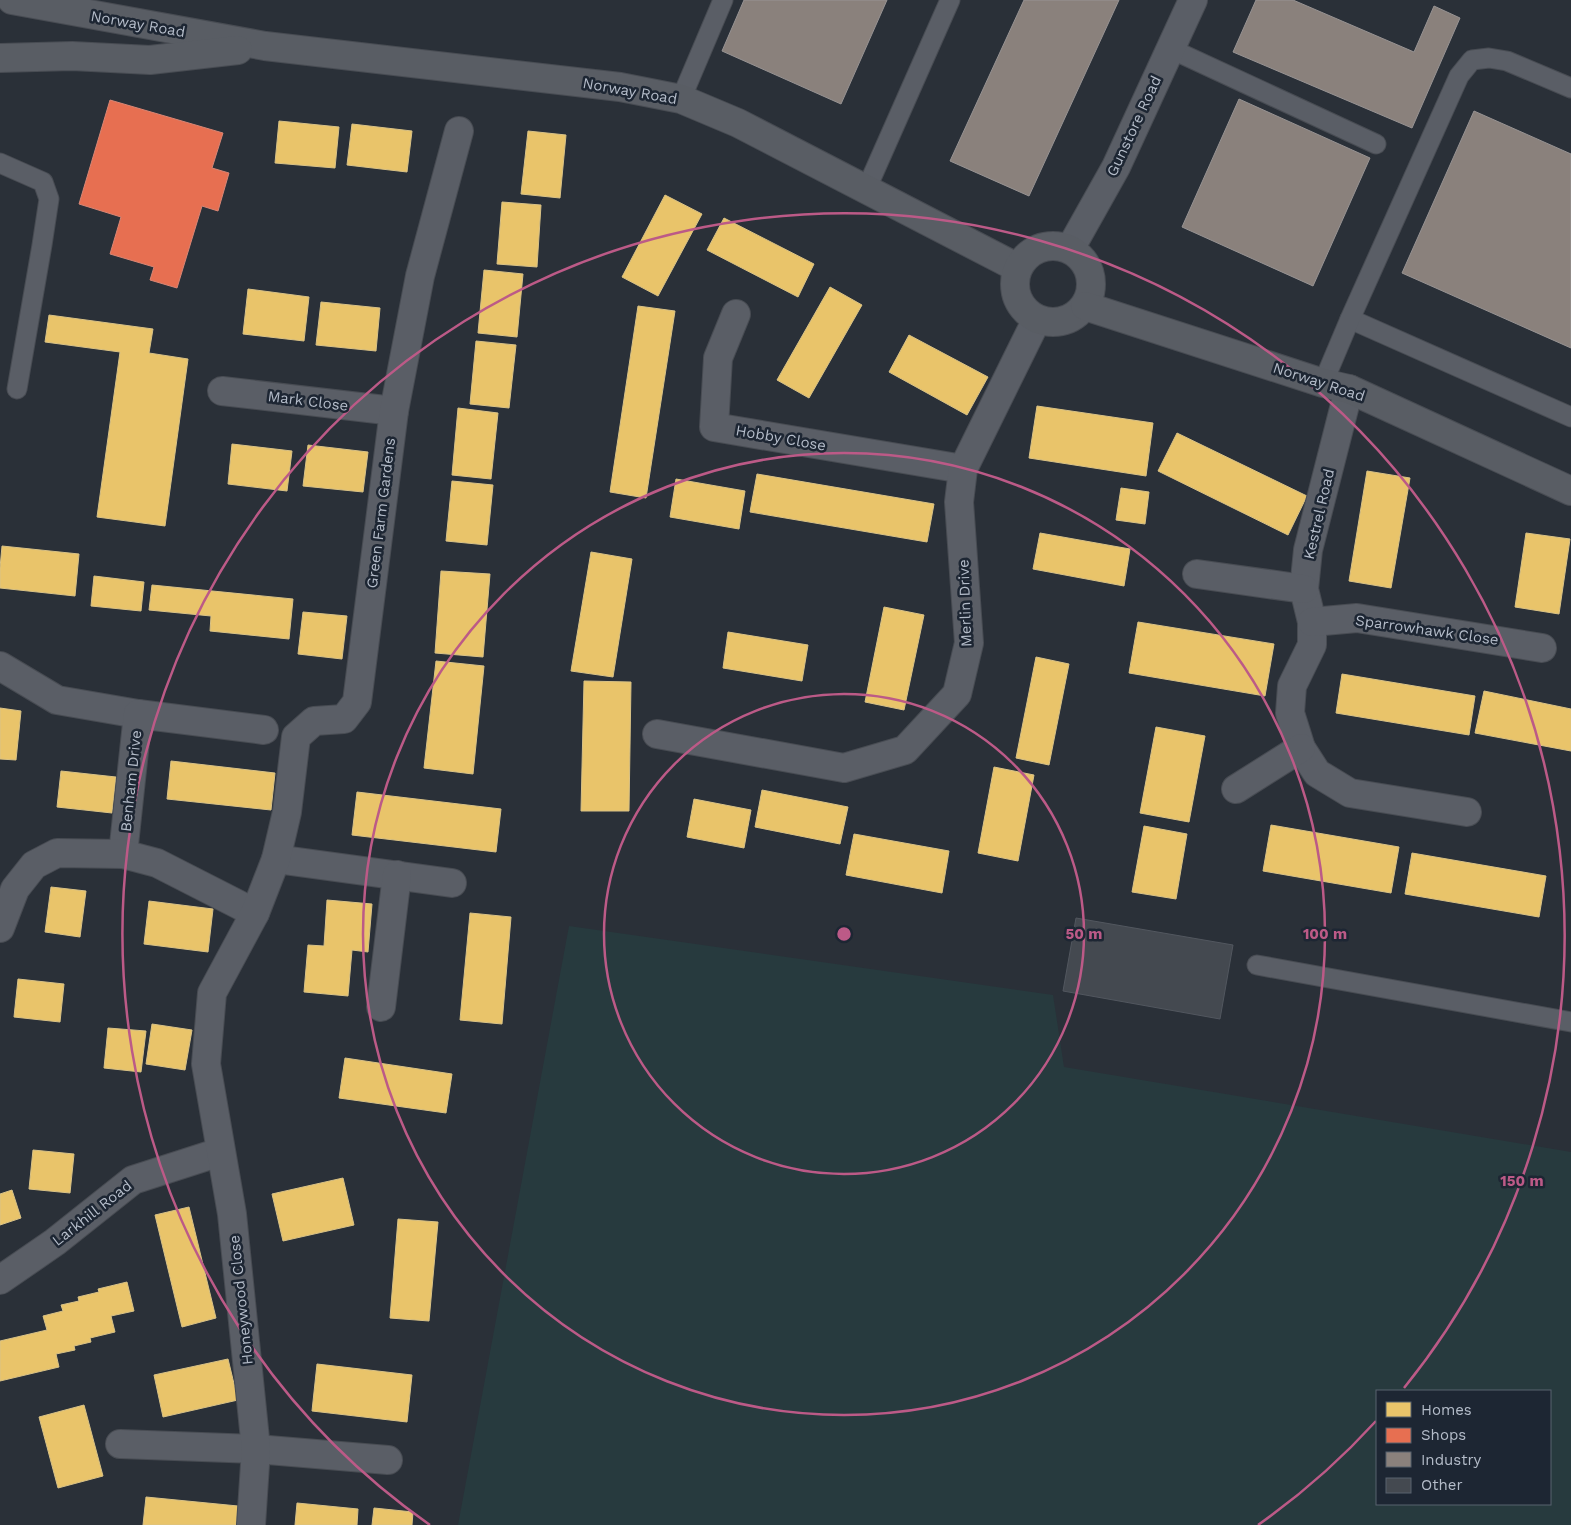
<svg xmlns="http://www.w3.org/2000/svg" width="1571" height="1525" font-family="'Work Sans',sans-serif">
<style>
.green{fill:#273a3e;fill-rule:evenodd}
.homes{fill:#e9c46a;stroke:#d9c286}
.shops{fill:#e76f51;stroke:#d88675}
.industry{fill:#8a817c;stroke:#979393}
.building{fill:#444950;stroke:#52575f}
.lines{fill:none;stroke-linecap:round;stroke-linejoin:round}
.lane-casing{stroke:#484c53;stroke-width:21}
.street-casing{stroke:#484c53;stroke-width:30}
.secondary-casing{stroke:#484c53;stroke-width:30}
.lane{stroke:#5a5e66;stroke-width:19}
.street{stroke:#5a5e66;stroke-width:28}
.secondary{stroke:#595d64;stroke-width:28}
.ring{fill:none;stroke:#bc5a87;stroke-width:2.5}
.labels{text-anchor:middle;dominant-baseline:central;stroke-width:5;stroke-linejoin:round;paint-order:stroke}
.street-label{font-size:15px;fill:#b4bcc9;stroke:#1d2633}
.centre{fill:#bc5a87;stroke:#1d2633;stroke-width:2.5}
.ring-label{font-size:15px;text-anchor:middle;font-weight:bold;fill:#bc5a87;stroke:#1d2633;stroke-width:5;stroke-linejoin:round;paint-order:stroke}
</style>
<rect width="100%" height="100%" fill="#2a3038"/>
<path class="green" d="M569,926L1053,995L1064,1067L1571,1152V1525H458ZM1377,1391H1550V1504H1377Z"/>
<g class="homes">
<path d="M279,121L339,127L335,168L275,163Z"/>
<path d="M352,124L412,131L407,172L347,165Z"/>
<path d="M528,131L566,135L560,198L521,194Z"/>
<path d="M665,195L702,214L658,296L622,277Z"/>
<path d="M502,202L541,205L537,267L497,264Z"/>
<path d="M724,218L814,264L798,297L707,250Z"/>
<path d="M484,270L523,274L517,337L478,333Z"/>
<path d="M830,287L862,305L809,398L777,380Z"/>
<path d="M248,289L309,297L304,341L243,334Z"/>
<path d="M321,302L380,308L376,351L316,345Z"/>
<path d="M638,306L675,311L646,498L610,492Z"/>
<path d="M49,315L153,329L149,353L188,359L165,526L97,517L120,352L45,342Z"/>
<path d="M909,335L988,377L967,415L889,372Z"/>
<path d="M476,341L516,345L509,408L470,404Z"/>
<path d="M1037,406L1153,423L1146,476L1029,458Z"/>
<path d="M458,408L498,413L491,479L452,475Z"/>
<path d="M1177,433L1307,496L1288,535L1158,471Z"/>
<path d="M232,444L292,451L287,491L228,484Z"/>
<path d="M308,445L368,452L363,492L303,486Z"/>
<path d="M1367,471L1410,478L1391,588L1349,581Z"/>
<path d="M757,474L934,504L927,542L750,512Z"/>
<path d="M676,479L745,491L739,529L670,517Z"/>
<path d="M452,481L493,485L487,545L446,541Z"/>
<path d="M1121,488L1149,492L1145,524L1116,520Z"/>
<path d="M1040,533L1130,549L1124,586L1033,569Z"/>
<path d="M1526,533L1570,539L1559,614L1515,607Z"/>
<path d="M2,546L79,554L75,596L0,588V568Z"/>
<path d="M591,552L632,559L613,677L571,671Z"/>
<path d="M441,571L490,574L483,657L435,653Z"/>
<path d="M94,576L144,582L141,611L91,606Z"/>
<path d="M152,585L293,599L289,639L210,631L211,616L149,610Z"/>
<path d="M884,607L924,615L904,710L865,702Z"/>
<path d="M303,612L347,616L342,659L298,654Z"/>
<path d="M1138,622L1274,644L1265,696L1129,673Z"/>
<path d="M728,632L808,645L802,681L723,668Z"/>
<path d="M1036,657L1069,664L1049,765L1016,758Z"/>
<path d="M436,661L484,666L473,774L424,768Z"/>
<path d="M1342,674L1475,696L1469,735L1336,713Z"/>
<path d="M584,681L631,682L629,811H581Z"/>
<path d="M1484,691L1571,709V751L1475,733Z"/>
<path d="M0,708L21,711L16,760L0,759Z"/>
<path d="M1156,727L1205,736L1189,822L1140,813Z"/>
<path d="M171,761L275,773L271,810L167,799Z"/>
<path d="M994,767L1034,775L1018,861L978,853Z"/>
<path d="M61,771L116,777L112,813L57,807Z"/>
<path d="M762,790L848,807L840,844L755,827Z"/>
<path d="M357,792L501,809L496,852L352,835Z"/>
<path d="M694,799L751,810L744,848L687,837Z"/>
<path d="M1271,825L1399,847L1391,893L1263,871Z"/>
<path d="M1144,826L1187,834L1176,899L1132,892Z"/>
<path d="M854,834L949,851L942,893L846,875Z"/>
<path d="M1412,853L1546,876L1539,917L1405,894Z"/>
<path d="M51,887L86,891L80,937L45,932Z"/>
<path d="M327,900L372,904L368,952L352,950L348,996L304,992L308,945L324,946Z"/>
<path d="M149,901L213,909L208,952L144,944Z"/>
<path d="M470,913L511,917L502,1024L460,1020Z"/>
<path d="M18,979L64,984L60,1022L14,1017Z"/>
<path d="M152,1024L192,1030L185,1070L146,1064Z"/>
<path d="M108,1028L146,1031L141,1072L104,1068Z"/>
<path d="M345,1058L452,1074L446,1113L339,1098Z"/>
<path d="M33,1150L74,1154L70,1193L29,1189Z"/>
<path d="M343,1178L354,1225L283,1241L272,1194Z"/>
<path d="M12,1190L21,1218L0,1225V1194Z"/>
<path d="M189,1207L216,1318L182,1327L155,1215Z"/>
<path d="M398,1219L438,1222L429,1321L390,1318Z"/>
<path d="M127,1282L134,1311L111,1316L115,1332L90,1338L91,1342L74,1346L75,1350L56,1354L59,1367L0,1381V1341L47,1330L43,1316L63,1311L61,1305L79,1301L78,1297L99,1292L98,1289Z"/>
<path d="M228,1359L238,1400L163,1417L154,1375Z"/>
<path d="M317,1364L412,1375L407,1422L312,1411Z"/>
<path d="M84,1405L103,1476L58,1488L39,1417Z"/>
<path d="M146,1497L238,1506L236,1525H143Z"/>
<path d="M297,1503L358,1509L357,1525H295Z"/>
<path d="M374,1508L413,1512L412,1525H372Z"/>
</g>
<path class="shops" d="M110,100L223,133L212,168L229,173L218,211L202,206L177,288L150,280L154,267L110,254L121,217L79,204Z"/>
<g class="industry">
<path d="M744,0H887L841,104L722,51Z"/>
<path d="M1024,0H1119L1029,196L950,161Z"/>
<path d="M1256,0H1293L1414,52L1434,6L1460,18L1412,128L1233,52Z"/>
<path d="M1239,99L1370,158L1313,286L1182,227Z"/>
<path d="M1474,111L1571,154V348L1402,273Z"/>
</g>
<path class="building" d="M1076,918L1233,945L1220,1019L1063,991Z"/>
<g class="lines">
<g class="lane-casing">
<g id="lane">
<path d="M1171,49L1376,144"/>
<path d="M681,99L723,0"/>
<path d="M0,163L43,182L49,199L42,245L17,389"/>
<path d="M866,190L950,0"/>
<path d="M1350,319L1571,417"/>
<path d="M1323,383L1350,319L1459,76L1472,60L1489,58L1507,61L1571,88"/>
<path d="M1257,965L1571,1022"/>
</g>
</g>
<g class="street-casing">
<g id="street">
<path d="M1070,249L1116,167L1193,0"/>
<path d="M736,314L718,358L714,427L963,469"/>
<path d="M1349,389L1308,550L1304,589L1312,622V645L1292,686L1290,713L1301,748L1317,773L1350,793L1467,812"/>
<path d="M222,391L394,411"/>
<path d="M1197,574L1304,589"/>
<path d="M1312,622L1357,618L1542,648"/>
<path d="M0,666L57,700L138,714"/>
<path d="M657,734L844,768L905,750L957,694L969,643L959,502L963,469L1037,319"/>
<path d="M1236,789L1301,748"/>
<path d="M123,854L138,714L264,730"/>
<path d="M276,859L452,883"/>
<path d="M0,928L15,889L34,865L57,853L123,854L157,863L255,913"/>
<path d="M381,1007L397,875"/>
<path d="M0,1280L55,1242L133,1180L220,1152"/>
<path d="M120,1444L256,1449L388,1460"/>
<path d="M251,1525L256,1449L232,1214L206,1064L212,993L255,913L276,859L287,812L296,737L314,721L344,719L357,702L394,411L420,276L459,131"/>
</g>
</g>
<g class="secondary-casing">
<g id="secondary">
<path d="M12,0L265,46L620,87L681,99L738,123L1018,268"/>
<path d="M0,58L72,56L150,60L238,50"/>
<circle cx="1053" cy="284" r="38"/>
<path d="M1085,306L1323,383L1349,389L1571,491"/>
</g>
</g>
<use href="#lane" class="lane"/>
<use href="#street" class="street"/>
<use href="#secondary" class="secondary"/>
</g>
<g class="ring">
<circle cx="844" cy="934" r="240"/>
<circle cx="844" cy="934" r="481"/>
<path d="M1376 1421A721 721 0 0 1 1258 1525M430 1525A721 721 0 1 1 1404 1388"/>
</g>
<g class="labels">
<g class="street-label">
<text transform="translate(138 24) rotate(10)">Norway Road</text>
<text transform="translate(630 91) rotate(10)">Norway Road</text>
<text transform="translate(1134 126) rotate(-65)">Gunstore Road</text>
<text transform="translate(1319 382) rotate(18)">Norway Road</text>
<text transform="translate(308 401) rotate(7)">Mark Close</text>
<text transform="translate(781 438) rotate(10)">Hobby Close</text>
<text transform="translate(381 513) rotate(-83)">Green Farm Gardens</text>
<text transform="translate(1319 514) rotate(-77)">Kestrel Road</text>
<text transform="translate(965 603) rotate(-92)">Merlin Drive</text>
<text transform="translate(1427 630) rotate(8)">Sparrowhawk Close</text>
<text transform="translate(131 781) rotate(-84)">Benham Drive</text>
<text transform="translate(92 1213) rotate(-38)">Larkhill Road</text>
<text transform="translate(241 1300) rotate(-96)">Honeywood Close</text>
</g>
</g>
<circle cx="844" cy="934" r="8" class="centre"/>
<g class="ring-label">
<text x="1084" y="939">50 m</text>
<text x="1325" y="939">100 m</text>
<text x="1522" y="1186">150 m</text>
</g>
<rect x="1376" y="1390" width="175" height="115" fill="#1d2633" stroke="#59626f"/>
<rect x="1386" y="1402" width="25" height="15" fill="#e9c46a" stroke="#59626f"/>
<text x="1421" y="1415" font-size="15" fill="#b4bcc9">Homes</text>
<rect x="1386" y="1428" width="25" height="15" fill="#e76f51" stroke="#59626f"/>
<text x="1421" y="1440" font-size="15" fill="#b4bcc9">Shops</text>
<rect x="1386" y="1452" width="25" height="15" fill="#8a817c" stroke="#59626f"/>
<text x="1421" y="1465" font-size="15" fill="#b4bcc9">Industry</text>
<rect x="1386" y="1478" width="25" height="15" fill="#444950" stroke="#59626f"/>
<text x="1421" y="1490" font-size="15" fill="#b4bcc9">Other</text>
</svg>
